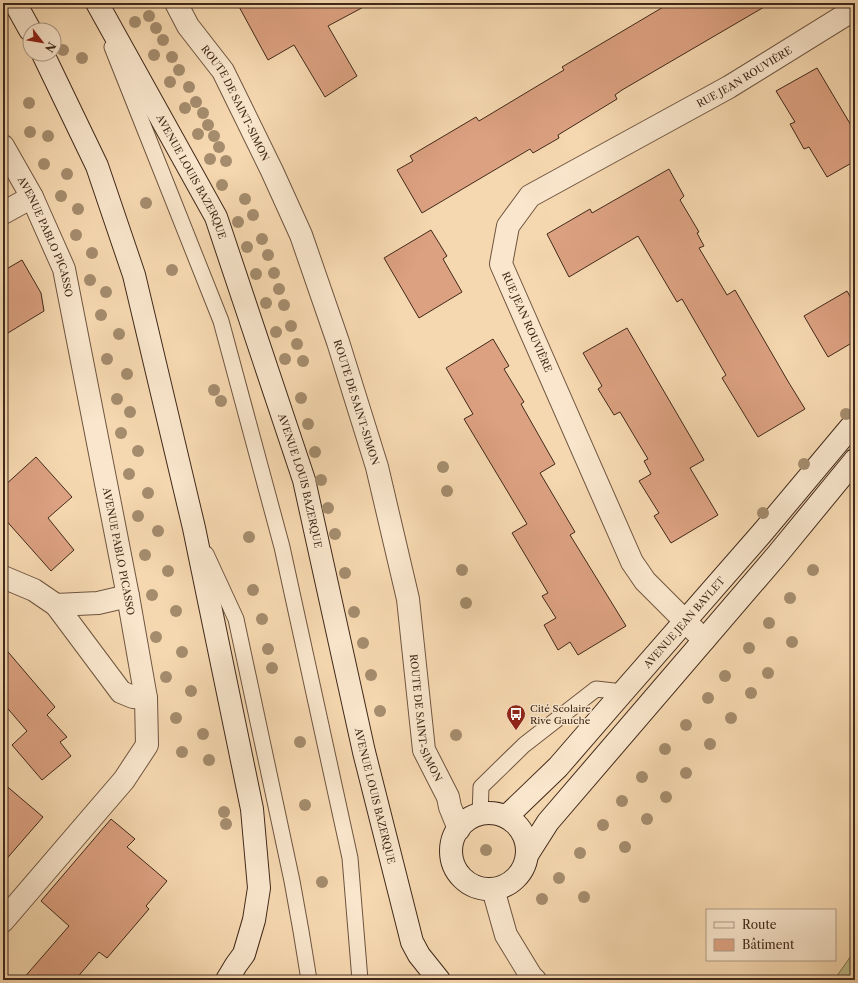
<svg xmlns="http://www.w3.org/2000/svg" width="858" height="983" font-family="'Libre Caslon Text',serif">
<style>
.park{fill:#bfbe89;stroke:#807452}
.building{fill:#dca181;stroke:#40291a}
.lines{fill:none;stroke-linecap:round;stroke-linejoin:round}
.lane-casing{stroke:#6e5540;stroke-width:17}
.street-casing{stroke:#6e5540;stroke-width:24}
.secondary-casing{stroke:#40291a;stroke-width:24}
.lane{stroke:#f9e6cc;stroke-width:15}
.street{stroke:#f9e6cc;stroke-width:22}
.secondary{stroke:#f9e6cc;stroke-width:22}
.tree{fill:#a48c6d}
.labels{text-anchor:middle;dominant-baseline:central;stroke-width:3;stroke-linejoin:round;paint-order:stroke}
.street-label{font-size:10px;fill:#40291a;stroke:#f9e6cc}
.poi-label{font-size:10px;fill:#40291a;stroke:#f9e6cc;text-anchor:start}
</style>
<rect width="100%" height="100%" fill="#f6d8b0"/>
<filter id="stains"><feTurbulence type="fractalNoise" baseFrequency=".005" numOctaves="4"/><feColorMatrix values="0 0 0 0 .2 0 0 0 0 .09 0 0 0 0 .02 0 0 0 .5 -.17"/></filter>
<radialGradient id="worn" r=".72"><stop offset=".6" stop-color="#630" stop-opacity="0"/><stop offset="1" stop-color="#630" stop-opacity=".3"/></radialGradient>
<path class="park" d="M851,956L855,959V980H834Z"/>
<g class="building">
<path d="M237,3H371L328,26L357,76L325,97L294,45L268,60Z"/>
<path d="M670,3H771L622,90L615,95L617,99L558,135L559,138L533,153L530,149L422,213L397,170L413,161L410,156L476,117L479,121L564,70L562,67Z"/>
<path d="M817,68L855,132V161L827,177L809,147L804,149L790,124L795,122L776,91Z"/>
<path d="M669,169L684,196L680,200L699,232L697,233L704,246L699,248L727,295L735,290L789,383L805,409L758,437L722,378L726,375L682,299L677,302L638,236L569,277L547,234L590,209L592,213Z"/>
<path d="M431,230L447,256L443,259L462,292L419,318L384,258Z"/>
<path d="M22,260L41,293L44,311L3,336V271Z"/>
<path d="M847,291L855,305V341L828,357L804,316Z"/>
<path d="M627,328L704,460L690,468L718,515L671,543L654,516L659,513L639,481L651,474L644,461L648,459L620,412L614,415L598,389L602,386L583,353Z"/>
<path d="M493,339L509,366L504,369L524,402L521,404L555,464L540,473L575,532L570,535L626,626L578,655L570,642L558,650L544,625L556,618L542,596L548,593L512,533L527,524L464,419L473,414L446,368Z"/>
<path d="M36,457L72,497L48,518L74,550L51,571L3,517V487Z"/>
<path d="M3,646L55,707L47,715L67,737L60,742L71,756L42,780L12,745L27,731L3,703Z"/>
<path d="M3,783L43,817L3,863Z"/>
<path d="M111,819L135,839L127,847L167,881L146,906L149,909L107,958L99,952L75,980H22L69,926L41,901Z"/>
</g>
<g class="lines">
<g class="lane-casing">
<g id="lane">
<path d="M112,47L221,321L282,547L350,858L360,980"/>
<path d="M206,554L236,619L292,881L301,931L309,980"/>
<path d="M480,815L481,787L524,745L596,689L623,692"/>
</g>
</g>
<g class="street-casing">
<g id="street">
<path id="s1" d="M176,3L188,26L223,71L272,171L301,235L338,342L377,467L408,599L424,750L448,797L450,807L459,829"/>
<path id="s2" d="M3,146L32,197L64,269L128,596L146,698L147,745L124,780L3,921"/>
<path d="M3,213L32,197"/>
<path d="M3,577L34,590L56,605L121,692L133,697L146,698"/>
<path d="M56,605L98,603L128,596"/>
<path id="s3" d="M704,640L645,581L632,562L501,264L508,226L530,196L729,87L855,9"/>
<path d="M493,889L506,935L531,976L535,980"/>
</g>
</g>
<g class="secondary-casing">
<g id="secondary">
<path d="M15,3L30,30"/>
<path id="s4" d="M97,3L216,217L304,480L364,752L412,942L419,955L439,980"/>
<path d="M43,54L97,166L134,275L194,528L252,809L259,888L254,920L244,954L236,965L227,980"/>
<circle cx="489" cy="851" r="38"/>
<path id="s5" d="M506,817L558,767L623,692L762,533L855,422"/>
<path d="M527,855L548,822L777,555L855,460"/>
</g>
</g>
<use href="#lane" class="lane"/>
<use href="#street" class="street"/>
<use href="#secondary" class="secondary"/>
</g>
<g class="tree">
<circle cx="149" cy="16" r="6"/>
<circle cx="135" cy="22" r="6"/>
<circle cx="156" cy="28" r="6"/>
<circle cx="163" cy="40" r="6"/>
<circle cx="63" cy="50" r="6"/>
<circle cx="154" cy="55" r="6"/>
<circle cx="172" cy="57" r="6"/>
<circle cx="82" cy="58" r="6"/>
<circle cx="179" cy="70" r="6"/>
<circle cx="170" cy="82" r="6"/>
<circle cx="189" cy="87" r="6"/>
<circle cx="196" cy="102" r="6"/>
<circle cx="29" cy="103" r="6"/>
<circle cx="185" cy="108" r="6"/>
<circle cx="203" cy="113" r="6"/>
<circle cx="208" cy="125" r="6"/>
<circle cx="30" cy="132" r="6"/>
<circle cx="198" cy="134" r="6"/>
<circle cx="48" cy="136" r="6"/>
<circle cx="214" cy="136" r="6"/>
<circle cx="219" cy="147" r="6"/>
<circle cx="210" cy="159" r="6"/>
<circle cx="226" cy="161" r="6"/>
<circle cx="44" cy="164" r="6"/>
<circle cx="67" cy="174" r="6"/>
<circle cx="222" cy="185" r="6"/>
<circle cx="61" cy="196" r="6"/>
<circle cx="245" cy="199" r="6"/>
<circle cx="146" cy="203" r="6"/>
<circle cx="78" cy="209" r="6"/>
<circle cx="253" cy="215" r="6"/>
<circle cx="238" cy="222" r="6"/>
<circle cx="76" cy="235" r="6"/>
<circle cx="262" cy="239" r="6"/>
<circle cx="247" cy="247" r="6"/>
<circle cx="92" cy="253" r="6"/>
<circle cx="268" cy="255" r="6"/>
<circle cx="172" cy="270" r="6"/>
<circle cx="274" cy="273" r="6"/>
<circle cx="256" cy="274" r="6"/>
<circle cx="90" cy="280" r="6"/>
<circle cx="279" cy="289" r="6"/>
<circle cx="106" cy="292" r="6"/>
<circle cx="266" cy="303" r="6"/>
<circle cx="284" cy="305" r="6"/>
<circle cx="101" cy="315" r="6"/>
<circle cx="291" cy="326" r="6"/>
<circle cx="276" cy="332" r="6"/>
<circle cx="119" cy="334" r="6"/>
<circle cx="297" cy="344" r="6"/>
<circle cx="107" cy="359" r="6"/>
<circle cx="285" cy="359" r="6"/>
<circle cx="303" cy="361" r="6"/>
<circle cx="127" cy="374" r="6"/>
<circle cx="214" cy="390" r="6"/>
<circle cx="301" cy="398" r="6"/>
<circle cx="117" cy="399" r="6"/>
<circle cx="221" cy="401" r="6"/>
<circle cx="130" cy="412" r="6"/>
<circle cx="846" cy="414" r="6"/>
<circle cx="308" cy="424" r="6"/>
<circle cx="121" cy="433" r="6"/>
<circle cx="138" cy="451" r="6"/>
<circle cx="315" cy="452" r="6"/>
<circle cx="804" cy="464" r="6"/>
<circle cx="443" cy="467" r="6"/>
<circle cx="129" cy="474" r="6"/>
<circle cx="321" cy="480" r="6"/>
<circle cx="447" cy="491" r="6"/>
<circle cx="148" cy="493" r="6"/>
<circle cx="328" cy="508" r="6"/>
<circle cx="763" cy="513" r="6"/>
<circle cx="138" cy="516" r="6"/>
<circle cx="158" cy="531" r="6"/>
<circle cx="335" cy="534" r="6"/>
<circle cx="249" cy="537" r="6"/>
<circle cx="145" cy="555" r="6"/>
<circle cx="462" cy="570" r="6"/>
<circle cx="813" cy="570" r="6"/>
<circle cx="168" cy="571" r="6"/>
<circle cx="345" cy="573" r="6"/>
<circle cx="253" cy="590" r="6"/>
<circle cx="152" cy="595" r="6"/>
<circle cx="790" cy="598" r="6"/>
<circle cx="466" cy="603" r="6"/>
<circle cx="176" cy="611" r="6"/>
<circle cx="354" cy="612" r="6"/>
<circle cx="262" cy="619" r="6"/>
<circle cx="769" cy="623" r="6"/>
<circle cx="156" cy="637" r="6"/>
<circle cx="792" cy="642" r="6"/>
<circle cx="363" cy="643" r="6"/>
<circle cx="749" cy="648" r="6"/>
<circle cx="268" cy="649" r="6"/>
<circle cx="182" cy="652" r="6"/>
<circle cx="272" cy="668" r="6"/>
<circle cx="768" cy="673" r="6"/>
<circle cx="371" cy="675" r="6"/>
<circle cx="725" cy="676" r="6"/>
<circle cx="166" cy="677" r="6"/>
<circle cx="191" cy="691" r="6"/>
<circle cx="751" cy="693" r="6"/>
<circle cx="708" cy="698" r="6"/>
<circle cx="380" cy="711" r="6"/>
<circle cx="176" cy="718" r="6"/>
<circle cx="731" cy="718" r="6"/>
<circle cx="686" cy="725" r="6"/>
<circle cx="203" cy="734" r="6"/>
<circle cx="456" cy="735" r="6"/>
<circle cx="300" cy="742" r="6"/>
<circle cx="710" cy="744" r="6"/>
<circle cx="665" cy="749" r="6"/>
<circle cx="182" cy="752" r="6"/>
<circle cx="209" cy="760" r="6"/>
<circle cx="686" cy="773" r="6"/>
<circle cx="642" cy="777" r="6"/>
<circle cx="666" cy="797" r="6"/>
<circle cx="622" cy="801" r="6"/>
<circle cx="305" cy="805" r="6"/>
<circle cx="224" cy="812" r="6"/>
<circle cx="647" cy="819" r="6"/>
<circle cx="226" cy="824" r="6"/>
<circle cx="603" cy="825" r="6"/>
<circle cx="625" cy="847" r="6"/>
<circle cx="486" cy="850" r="6"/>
<circle cx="580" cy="853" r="6"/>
<circle cx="559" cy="878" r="6"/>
<circle cx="322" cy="882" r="6"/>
<circle cx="584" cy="897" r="6"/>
<circle cx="542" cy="899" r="6"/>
</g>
<defs>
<g id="bus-pin" transform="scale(1)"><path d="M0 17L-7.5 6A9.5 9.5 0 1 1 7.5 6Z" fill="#8f2418" stroke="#f9e6cc"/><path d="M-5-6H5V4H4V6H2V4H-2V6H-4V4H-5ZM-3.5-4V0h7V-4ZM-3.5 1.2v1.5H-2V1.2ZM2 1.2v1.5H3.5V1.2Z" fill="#fff"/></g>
</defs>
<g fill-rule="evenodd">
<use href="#bus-pin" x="516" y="714"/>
</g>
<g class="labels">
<g class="street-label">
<text stroke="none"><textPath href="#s3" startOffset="753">RUE JEAN ROUVIÈRE</textPath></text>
<text stroke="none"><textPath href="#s1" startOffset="117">ROUTE DE SAINT-SIMON</textPath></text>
<text stroke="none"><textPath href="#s4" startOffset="198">AVENUE LOUIS BAZERQUE</textPath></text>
<text stroke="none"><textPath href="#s2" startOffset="101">AVENUE PABLO PICASSO</textPath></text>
<text transform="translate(527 322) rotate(66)">RUE JEAN ROUVIÈRE</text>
<text stroke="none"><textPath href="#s1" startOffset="441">ROUTE DE SAINT-SIMON</textPath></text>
<text stroke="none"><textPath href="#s4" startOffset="522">AVENUE LOUIS BAZERQUE</textPath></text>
<text stroke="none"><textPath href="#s2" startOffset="425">AVENUE PABLO PICASSO</textPath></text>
<text stroke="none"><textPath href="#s5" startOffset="264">AVENUE JEAN BAYLET</textPath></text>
<text stroke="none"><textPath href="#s1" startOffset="765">ROUTE DE SAINT-SIMON</textPath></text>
<text stroke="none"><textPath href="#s4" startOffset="846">AVENUE LOUIS BAZERQUE</textPath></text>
</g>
<g class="poi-label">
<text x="530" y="708">Cité Scolaire<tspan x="530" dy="12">Rive Gauche</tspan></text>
</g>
</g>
<rect width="858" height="983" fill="none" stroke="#f6d8b0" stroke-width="16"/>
<rect x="4" y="4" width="850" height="975" fill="none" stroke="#40291a" stroke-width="2"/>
<rect x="8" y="8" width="842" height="967" fill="none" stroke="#40291a"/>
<rect x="706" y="909" width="130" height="52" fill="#f9e6cc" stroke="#af9a85"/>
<rect x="714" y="922" width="20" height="6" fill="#f9e6cc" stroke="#af9a85"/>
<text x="742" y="929" font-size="12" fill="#40291a">Route</text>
<rect x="714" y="939" width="20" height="12" fill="#dca181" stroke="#af9a85"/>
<text x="742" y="949" font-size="12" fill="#40291a">Bâtiment</text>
<g transform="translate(42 42) rotate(121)"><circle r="19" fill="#f9e6cc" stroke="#af9a85"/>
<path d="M0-3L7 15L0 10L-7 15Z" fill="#8f2418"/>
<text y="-6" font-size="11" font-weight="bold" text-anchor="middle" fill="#40291a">N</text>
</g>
<rect width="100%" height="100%" filter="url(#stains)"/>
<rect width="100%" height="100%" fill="url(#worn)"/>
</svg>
